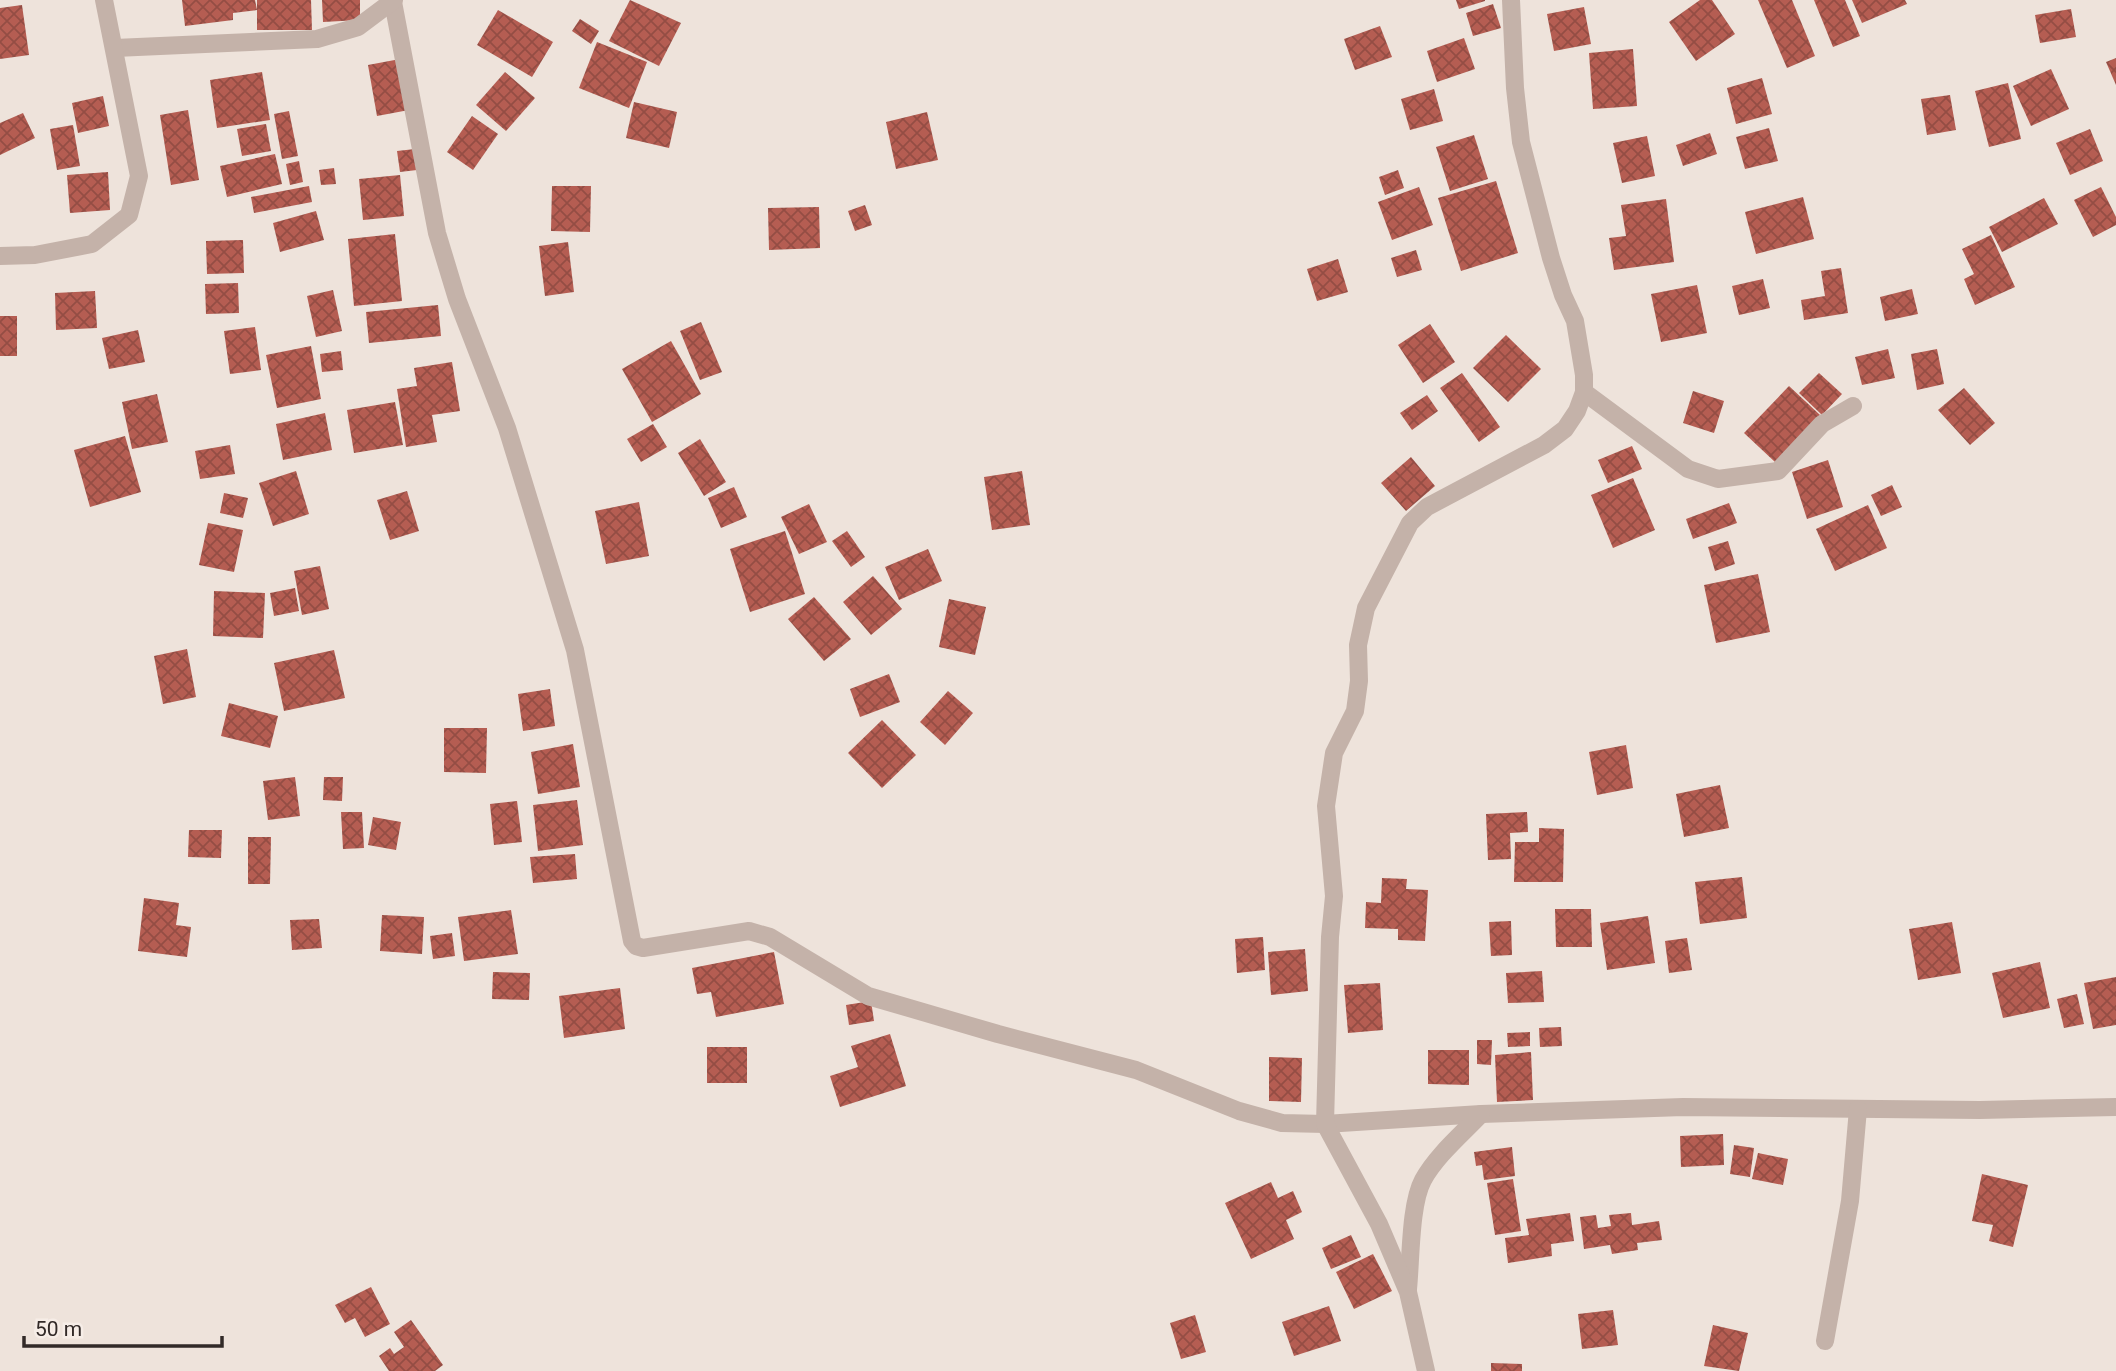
<svg xmlns="http://www.w3.org/2000/svg" width="2116" height="1371" font-family="Roboto,sans-serif">
<style>
.building{fill:url(#building-cross-hatch)}
.lines{fill:none;stroke-linecap:round;stroke-linejoin:round}
.minor{stroke:#c4b2a9;stroke-width:18}
</style>
<defs>
<pattern id="building-cross-hatch" width="8" height="8" patternUnits="userSpaceOnUse" patternTransform="scale(1.75)"><rect width="8" height="8" fill="#b55d52"/><path d="M0 0l8 8M0 8l8-8" fill="none" stroke="#944d44"/></pattern>
</defs>
<rect width="100%" height="100%" fill="#eee3db"/>
<g class="building">
<path d="M182,0H255L257,10L233,13V20L185,26Z"/>
<path d="M257,0H311L312,30H257Z"/>
<path d="M322,0H360V20L323,22Z"/>
<path d="M630,0L681,23L659,66L609,41Z"/>
<path d="M1456,0H1485V1L1459,9Z"/>
<path d="M1700,0H1712L1735,34L1696,61L1669,22Z"/>
<path d="M1758,0H1792L1815,56L1787,68Z"/>
<path d="M1814,0H1845L1860,36L1833,47Z"/>
<path d="M1852,0H1905L1907,4L1862,23Z"/>
<path d="M1493,4L1501,28L1473,36L1466,13Z"/>
<path d="M22,5L29,55L0,59V8Z"/>
<path d="M1584,7L1591,44L1554,51L1547,14Z"/>
<path d="M2071,9L2076,37L2040,43L2035,15Z"/>
<path d="M498,10L553,42L532,77L477,45Z"/>
<path d="M580,19L599,31L591,44L572,31Z"/>
<path d="M1380,26L1392,57L1355,70L1344,39Z"/>
<path d="M1464,38L1475,69L1437,82L1427,51Z"/>
<path d="M597,42L647,62L629,108L579,88Z"/>
<path d="M1633,49L1637,106L1593,109L1589,53Z"/>
<path d="M2116,58V85L2106,62Z"/>
<path d="M400,59L409,110L377,116L368,65Z"/>
<path d="M2051,69L2069,109L2031,126L2013,86Z"/>
<path d="M262,72L270,120L217,128L210,80Z"/>
<path d="M505,72L535,98L506,131L476,105Z"/>
<path d="M1762,78L1772,114L1736,124L1727,88Z"/>
<path d="M2008,83L2021,139L1989,147L1975,91Z"/>
<path d="M1434,89L1443,121L1410,130L1401,99Z"/>
<path d="M1950,95L1956,130L1927,135L1921,99Z"/>
<path d="M103,96L109,126L78,133L72,103Z"/>
<path d="M634,102L677,112L669,148L626,138Z"/>
<path d="M188,110L199,180L171,185L160,115Z"/>
<path d="M289,111L298,156L282,159L274,114Z"/>
<path d="M927,112L938,160L896,169L886,122Z"/>
<path d="M23,113L35,138L0,155V123Z"/>
<path d="M472,116L498,134L473,170L447,152Z"/>
<path d="M266,124L271,151L242,156L237,129Z"/>
<path d="M73,125L80,166L57,170L50,129Z"/>
<path d="M1769,128L1778,161L1745,169L1736,137Z"/>
<path d="M2090,129L2103,161L2070,175L2056,143Z"/>
<path d="M1710,133L1717,154L1683,166L1676,145Z"/>
<path d="M1474,135L1488,179L1450,191L1436,147Z"/>
<path d="M1647,136L1655,176L1622,183L1613,143Z"/>
<path d="M415,149L417,170L400,172L397,151Z"/>
<path d="M275,154L282,184L227,197L220,166Z"/>
<path d="M299,161L303,182L290,185L286,164Z"/>
<path d="M334,168L336,184L321,185L319,170Z"/>
<path d="M1398,170L1404,188L1385,195L1379,177Z"/>
<path d="M108,172L110,210L70,213L67,175Z"/>
<path d="M400,175L404,216L363,220L359,179Z"/>
<path d="M1496,181L1518,253L1461,271L1438,198Z"/>
<path d="M309,186L312,202L254,213L251,197Z"/>
<path d="M552,186H591L590,232L551,231Z"/>
<path d="M1419,187L1433,225L1392,240L1378,202Z"/>
<path d="M2101,187L2116,217V225L2093,237L2074,200Z"/>
<path d="M1803,197L1814,239L1756,254L1745,212Z"/>
<path d="M2044,198L2058,224L2002,252L1989,227Z"/>
<path d="M1666,199L1674,262L1614,270L1609,238L1626,236L1621,205Z"/>
<path d="M865,205L872,225L855,231L848,211Z"/>
<path d="M819,207L820,248L769,250L768,208Z"/>
<path d="M316,211L324,240L280,252L273,223Z"/>
<path d="M395,234L402,301L354,306L348,239Z"/>
<path d="M1991,235L2015,287L1975,305L1964,279L1974,274L1962,249Z"/>
<path d="M243,240L244,273L207,274L206,241Z"/>
<path d="M568,242L574,292L545,296L539,246Z"/>
<path d="M1416,250L1422,270L1397,277L1391,258Z"/>
<path d="M1338,259L1348,292L1317,301L1307,269Z"/>
<path d="M1841,268L1848,313L1804,320L1801,300L1825,296L1821,271Z"/>
<path d="M1763,279L1770,308L1739,315L1732,286Z"/>
<path d="M238,283L239,313L206,314L205,284Z"/>
<path d="M1697,285L1707,333L1661,342L1651,294Z"/>
<path d="M1912,289L1918,314L1885,321L1880,297Z"/>
<path d="M333,290L342,331L316,337L307,296Z"/>
<path d="M95,291L97,328L56,330L55,293Z"/>
<path d="M438,305L441,336L369,343L366,312Z"/>
<rect x="0" y="316" width="17" height="40"/>
<path d="M701,322L722,372L700,380L680,331Z"/>
<path d="M1430,324L1455,362L1423,383L1398,345Z"/>
<path d="M255,327L261,370L230,374L224,331Z"/>
<path d="M138,330L145,362L109,369L102,338Z"/>
<path d="M1506,335L1541,369L1508,402L1473,368Z"/>
<path d="M671,341L701,394L652,422L622,369Z"/>
<path d="M311,346L321,399L277,408L266,355Z"/>
<path d="M1888,349L1895,378L1862,385L1855,357Z"/>
<path d="M1937,349L1944,384L1917,390L1911,354Z"/>
<path d="M341,351L343,370L322,372L320,354Z"/>
<path d="M452,362L460,411L432,415L437,442L406,447L397,389L417,386L414,368Z"/>
<path d="M1462,373L1500,427L1479,442L1440,388Z"/>
<path d="M1819,373L1842,394L1822,415L1799,393Z"/>
<path d="M1789,386L1820,415L1775,462L1744,433Z"/>
<path d="M1964,388L1995,423L1970,445L1938,410Z"/>
<path d="M1693,391L1724,401L1714,433L1683,423Z"/>
<path d="M157,394L168,442L132,449L122,402Z"/>
<path d="M1427,395L1438,411L1412,430L1400,413Z"/>
<path d="M395,402L403,445L354,453L347,410Z"/>
<path d="M325,413L332,450L283,460L276,424Z"/>
<path d="M653,424L667,447L641,462L627,439Z"/>
<path d="M125,436L141,492L90,507L74,450Z"/>
<path d="M700,439L726,482L704,496L678,453Z"/>
<path d="M230,445L235,474L200,479L195,451Z"/>
<path d="M1632,446L1642,469L1608,483L1598,460Z"/>
<path d="M1411,457L1435,486L1406,511L1381,483Z"/>
<path d="M1828,460L1843,507L1807,519L1792,472Z"/>
<path d="M296,471L309,514L273,526L259,483Z"/>
<path d="M1022,471L1030,525L992,530L984,477Z"/>
<path d="M1633,478L1655,530L1613,548L1591,495Z"/>
<path d="M1892,485L1902,507L1881,516L1871,495Z"/>
<path d="M734,487L747,517L721,528L708,498Z"/>
<path d="M407,491L419,531L390,540L377,500Z"/>
<path d="M224,493L248,498L243,518L220,513Z"/>
<path d="M639,502L649,556L606,564L595,511Z"/>
<path d="M1729,503L1737,523L1693,539L1686,519Z"/>
<path d="M809,504L827,542L799,554L781,517Z"/>
<path d="M1868,505L1887,548L1835,571L1816,529Z"/>
<path d="M208,523L243,530L234,572L199,565Z"/>
<path d="M785,531L805,594L750,612L730,549Z"/>
<path d="M847,531L865,557L851,567L832,541Z"/>
<path d="M1728,541L1735,564L1715,571L1708,547Z"/>
<path d="M928,549L942,581L899,600L885,567Z"/>
<path d="M320,566L329,609L302,615L294,571Z"/>
<path d="M1758,574L1770,632L1716,643L1704,585Z"/>
<path d="M873,576L902,609L871,635L843,602Z"/>
<path d="M295,588L299,611L274,616L270,593Z"/>
<path d="M214,591L265,593L263,638L213,636Z"/>
<path d="M814,597L851,639L824,661L788,619Z"/>
<path d="M949,599L986,607L975,655L939,647Z"/>
<path d="M187,649L196,697L163,704L154,656Z"/>
<path d="M334,650L345,698L284,711L274,663Z"/>
<path d="M889,674L900,702L860,717L850,689Z"/>
<path d="M550,689L555,726L523,731L518,694Z"/>
<path d="M948,691L973,713L945,745L920,722Z"/>
<path d="M229,703L278,716L270,748L221,736Z"/>
<path d="M882,720L916,755L882,788L848,753Z"/>
<path d="M444,728H487L486,773L444,772Z"/>
<path d="M573,744L580,787L538,794L531,752Z"/>
<path d="M1626,745L1633,788L1597,795L1589,752Z"/>
<path d="M295,777L300,816L268,820L263,781Z"/>
<path d="M324,777H343L342,801L323,800Z"/>
<path d="M1720,785L1729,828L1684,837L1676,794Z"/>
<path d="M577,800L583,845L538,851L533,805Z"/>
<path d="M517,801L522,842L494,845L490,804Z"/>
<path d="M341,812H362L364,848L343,849Z"/>
<path d="M1527,812L1528,832L1510,833L1511,859L1488,860L1486,814Z"/>
<path d="M373,817L401,822L396,850L368,845Z"/>
<path d="M1539,828L1564,829L1563,882H1514L1515,842H1539Z"/>
<path d="M189,830H222L221,858L188,857Z"/>
<path d="M248,837H271L270,884H248Z"/>
<path d="M575,854L577,879L533,883L530,857Z"/>
<path d="M1742,877L1747,918L1700,924L1695,882Z"/>
<path d="M1382,878L1407,879L1406,889L1428,890L1425,941L1398,940V929L1365,928L1366,902L1381,903Z"/>
<path d="M144,898L179,903L176,925L191,927L187,957L138,951Z"/>
<path d="M1555,909H1591L1592,947H1556Z"/>
<path d="M511,910L518,954L464,961L458,917Z"/>
<path d="M382,915L424,917L422,954L380,951Z"/>
<path d="M1648,916L1655,963L1607,970L1600,923Z"/>
<path d="M319,919L322,948L292,950L290,920Z"/>
<path d="M1511,921L1512,955L1491,956L1489,922Z"/>
<path d="M1952,922L1961,973L1918,980L1909,929Z"/>
<path d="M452,933L455,956L433,959L430,936Z"/>
<path d="M1263,937L1265,970L1237,973L1235,939Z"/>
<path d="M1687,938L1692,970L1669,973L1665,941Z"/>
<path d="M1305,949L1308,991L1271,995L1268,952Z"/>
<path d="M774,952L784,1004L716,1017L711,992L697,994L692,968Z"/>
<path d="M2040,962L2050,1008L2003,1018L1992,973Z"/>
<path d="M1542,971L1544,1002L1508,1003L1506,973Z"/>
<path d="M493,972L530,973L529,1000L492,999Z"/>
<path d="M2116,977V1025L2093,1029L2084,983Z"/>
<path d="M1380,983L1383,1030L1348,1033L1344,985Z"/>
<path d="M620,988L625,1029L564,1038L559,996Z"/>
<path d="M2077,994L2084,1024L2064,1028L2057,999Z"/>
<path d="M871,1001L874,1021L849,1025L846,1005Z"/>
<path d="M1561,1027L1562,1046L1540,1047L1539,1028Z"/>
<path d="M1530,1032V1046L1508,1047L1507,1033Z"/>
<path d="M890,1034L906,1086L840,1107L830,1076L858,1067L851,1046Z"/>
<path d="M1477,1040H1492L1491,1065L1477,1064Z"/>
<rect x="707" y="1047" width="40" height="36"/>
<path d="M1428,1050H1469V1085L1428,1084Z"/>
<path d="M1531,1052L1533,1100L1497,1102L1495,1055Z"/>
<path d="M1269,1057L1302,1058L1301,1102L1269,1101Z"/>
<path d="M1723,1134L1724,1165L1681,1167L1680,1136Z"/>
<path d="M1734,1145L1754,1148L1750,1177L1730,1174Z"/>
<path d="M1512,1147L1515,1176L1484,1180L1482,1165L1476,1166L1474,1152Z"/>
<path d="M1758,1153L1788,1159L1783,1185L1752,1179Z"/>
<path d="M1982,1174L2028,1185L2013,1247L1989,1241L1993,1225L1972,1221Z"/>
<path d="M1513,1179L1521,1231L1495,1235L1487,1183Z"/>
<path d="M1271,1182L1278,1198L1293,1191L1302,1212L1286,1220L1294,1239L1251,1259L1225,1203Z"/>
<path d="M1570,1213L1574,1241L1551,1244L1552,1256L1508,1263L1505,1238L1529,1235L1526,1219Z"/>
<path d="M1631,1213L1632,1225L1659,1221L1662,1240L1637,1243L1638,1250L1612,1254L1610,1245L1584,1249L1580,1217L1596,1215L1598,1228L1611,1226L1609,1215Z"/>
<path d="M1351,1235L1361,1257L1331,1269L1322,1248Z"/>
<path d="M1373,1254L1392,1291L1354,1309L1336,1272Z"/>
<path d="M371,1287L390,1324L365,1337L355,1318L345,1323L335,1305Z"/>
<path d="M1329,1306L1341,1341L1294,1356L1282,1322Z"/>
<path d="M1613,1310L1618,1345L1582,1349L1578,1314Z"/>
<path d="M1195,1315L1206,1352L1181,1359L1170,1323Z"/>
<path d="M411,1320L443,1365L435,1371H389L379,1356L390,1348L394,1354L404,1347L394,1332Z"/>
<path d="M1713,1325L1748,1333L1739,1371L1704,1366Z"/>
<path d="M1491,1363L1522,1364V1371H1491Z"/>
</g>
<g class="lines">
<g class="minor">
<path d="M393,2L437,233L457,299L507,428L575,650L632,941L636,946L643,948L749,931L770,937L868,996L998,1034L1136,1070L1239,1111L1282,1123L1325,1124L1481,1114L1683,1107L1980,1110L2116,1107"/>
<path d="M115,48L317,39L358,27L394,0"/>
<path d="M0,256L35,255L92,244L129,215L139,176L104,0"/>
<path d="M1584,392L1688,469L1718,479L1778,471L1822,424L1853,406"/>
<path d="M1408,1289C1411,1260 1410,1204 1423,1180C1436,1156 1461,1135 1481,1114"/>
<path d="M1825,1341L1850,1201L1858,1109"/>
<path d="M1426,1371L1408,1292L1379,1224L1325,1124L1330,937L1334,896L1326,806L1334,753L1355,711L1359,681L1358,645L1366,608L1410,523L1427,507L1544,445L1565,429L1577,411L1584,392V375L1575,321L1563,295L1551,258L1521,142L1515,88L1511,0"/>
</g>
</g>
<path d="M24 1336v10h198v-10" fill="none" stroke="#322a28" stroke-width="3.5"/>
<text x="35" y="1336" font-size="21" fill="#322a28" stroke="#f6ede7" stroke-width="5" paint-order="stroke">50 m</text>
</svg>
